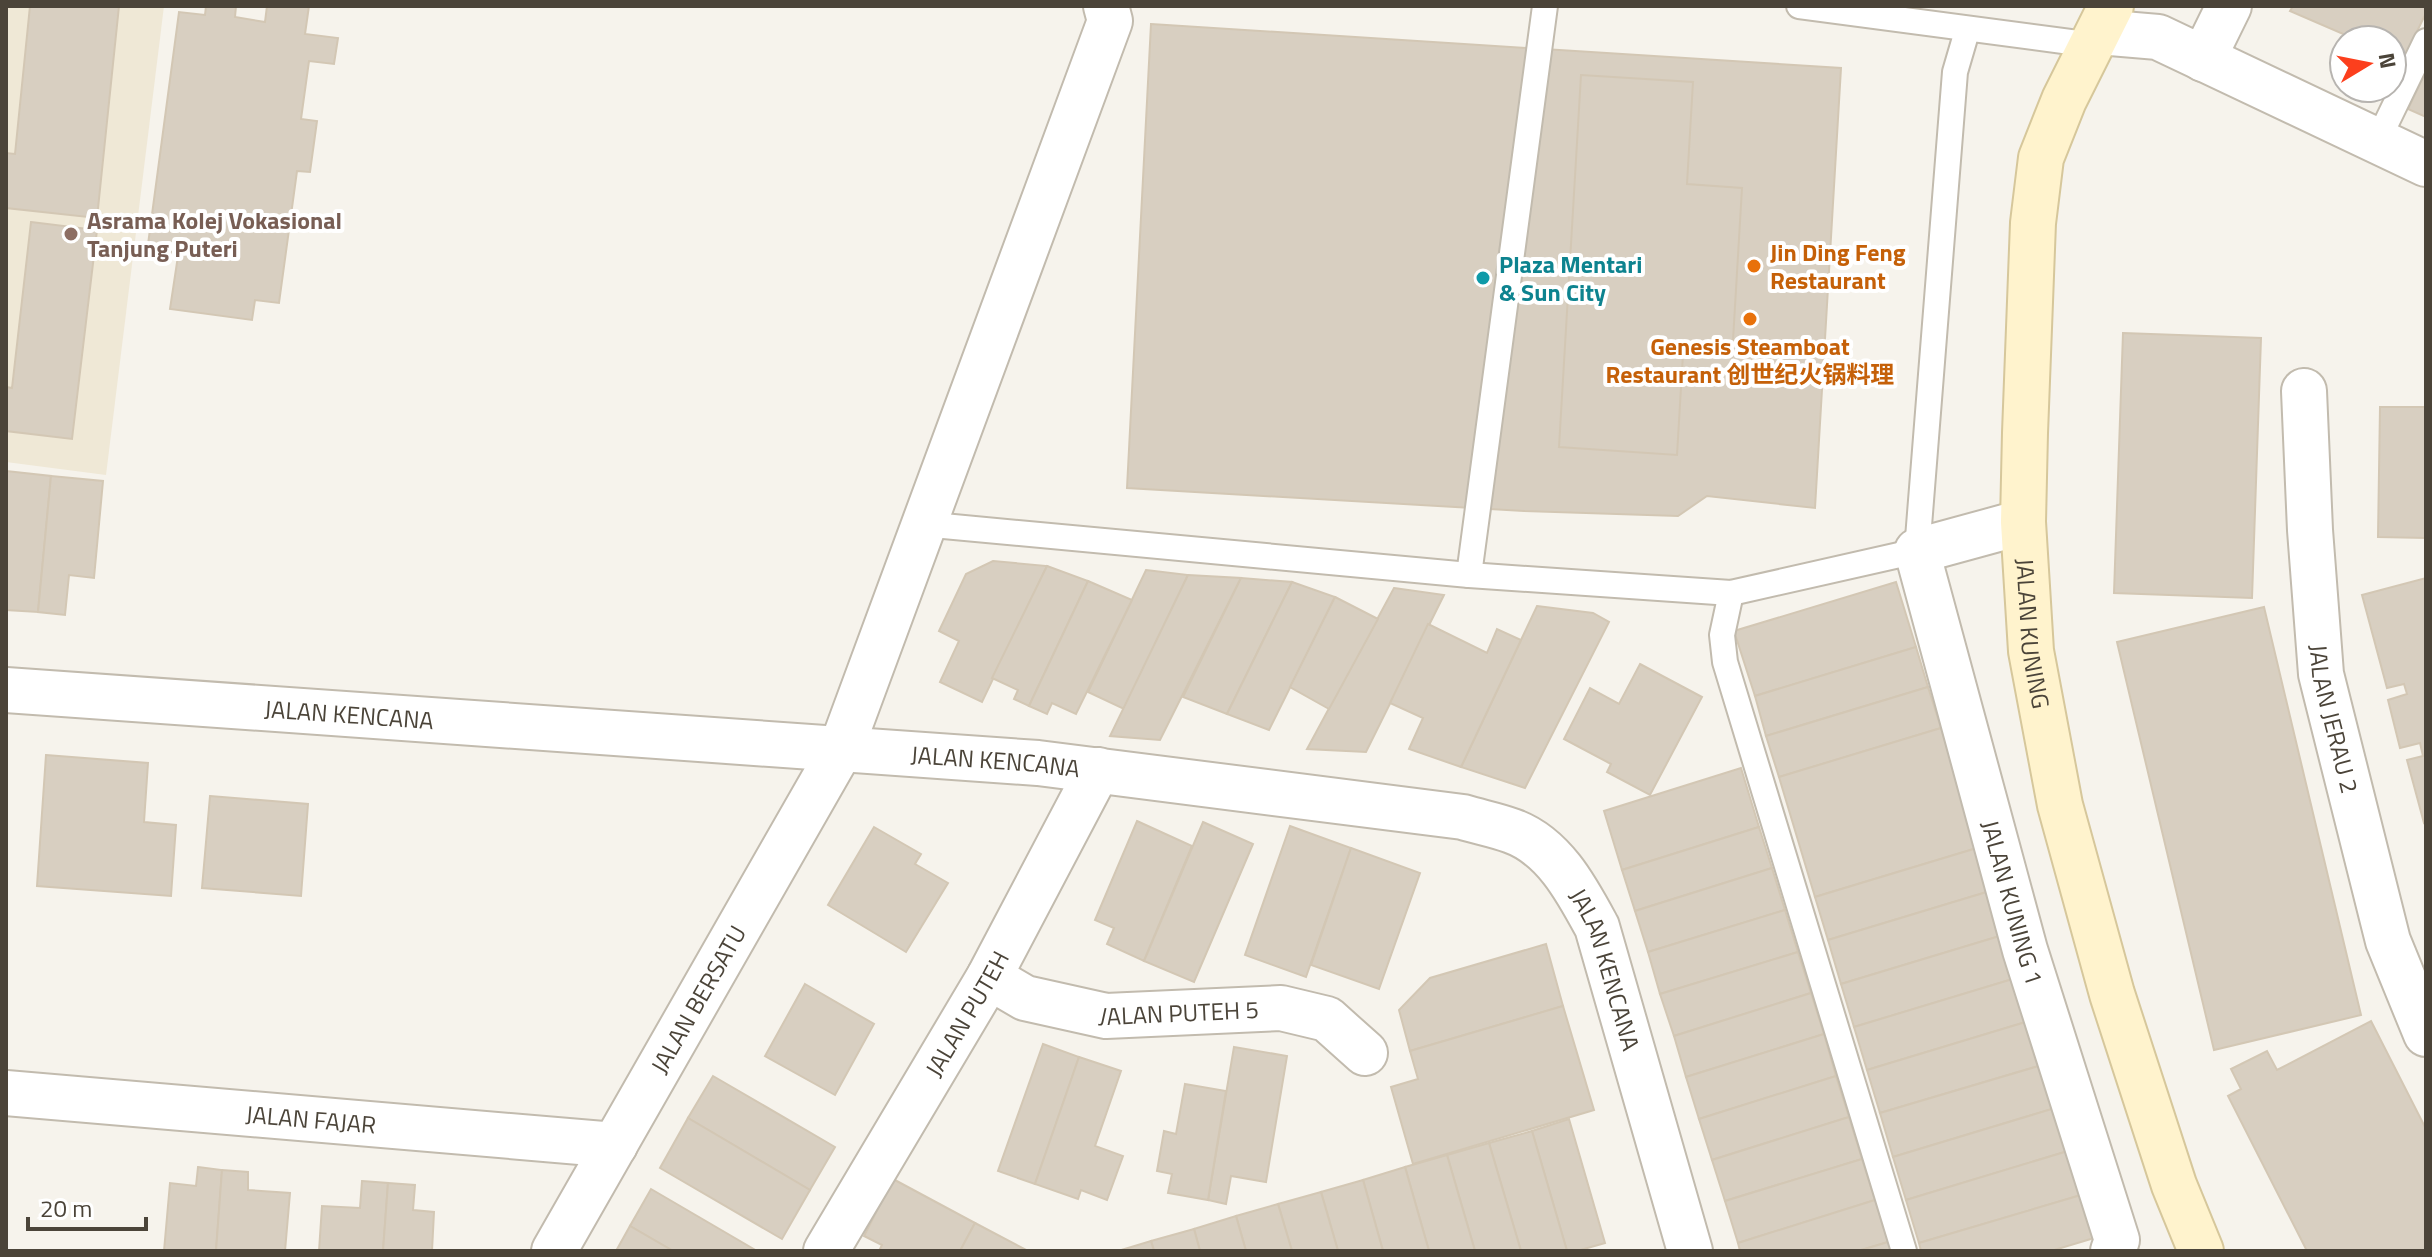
<svg xmlns="http://www.w3.org/2000/svg" width="2432" height="1257" font-family="'Titillium Web','Noto Sans SC',sans-serif">
<style>
.education{fill:#efe8d6}
.building{fill:#d8cfc1;stroke:#d3c7b4;stroke-width:2}
.lines{fill:none;stroke-linecap:round;stroke-linejoin:round}
.lane-casing{stroke:#c2bbae;stroke-width:28}
.street-casing{stroke:#c2bbae;stroke-width:48}
.secondary-casing{stroke:#d6c79b;stroke-width:48}
.lane{stroke:#fff;stroke-width:24}
.street{stroke:#fff;stroke-width:44}
.secondary{stroke:#fff3cd;stroke-width:44}
.education-dot{fill:#8d6e63;stroke:#fff;stroke-width:3}
.food-dot{fill:#e8710a;stroke:#fff;stroke-width:3}
.culture-dot{fill:#0f9aa8;stroke:#fff;stroke-width:3}
.labels{text-anchor:middle;dominant-baseline:central;stroke-width:8;stroke-linejoin:round;paint-order:stroke}
.education-label{font-size:24px;font-weight:bold;fill:#785e54;stroke:#fff;text-anchor:start}
.food-label{font-size:24px;font-weight:bold;fill:#c56008;stroke:#fff;text-anchor:start}
.culture-label{font-size:24px;font-weight:bold;fill:#0d838f;stroke:#fff;text-anchor:start}
.street-label{font-size:24px;fill:#4b4439;stroke:#fff}
</style>
<rect width="100%" height="100%" fill="#f6f3ec"/>
<path class="education" d="M6,6H164L106,475L6,462Z"/>
<g class="building">
<path d="M30,6H119L97,218L6,208V153L15,154Z"/>
<path d="M206,6H236L235,17L265,22L267,6H309L305,34L338,38L334,64L309,61L301,119L317,121L310,172L297,171L279,303L255,300L252,320L170,309L178,256L147,252L179,12L205,15Z"/>
<path d="M2293,6H2426V13L2403,60L2392,55V40H2357L2290,11Z"/>
<path d="M1151,24L1841,68L1815,508L1707,496L1678,516L1524,511L1127,488Z"/>
<path d="M2426,71V117L2408,109Z"/>
<path d="M1581,75L1693,82L1687,184L1742,188L1732,357L1683,354L1677,455L1559,447Z"/>
<path d="M31,222L97,230L72,439L6,431V387L12,388Z"/>
<path d="M2123,333L2261,338L2252,598L2114,593Z"/>
<path d="M2380,407H2426V538L2378,537Z"/>
<path d="M6,471L51,476L38,612L6,610Z"/>
<path d="M51,476L103,481L94,578L69,575L65,615L38,612Z"/>
<path d="M993,561L1047,566L982,702L940,682L959,641L939,631L966,574Z"/>
<path d="M1047,566L1088,581L1029,706L1014,699L1018,690L992,678Z"/>
<path d="M1146,570L1188,575L1124,709L1088,692Z"/>
<path d="M1188,575L1241,578L1160,740L1110,736Z"/>
<path d="M1241,578L1292,582L1227,714L1183,697Z"/>
<path d="M2426,578V822L2424,823L2407,760L2423,756L2420,743L2400,748L2388,700L2407,694L2404,684L2387,688L2362,595Z"/>
<path d="M1088,581L1132,600L1076,714L1052,703L1047,714L1029,706Z"/>
<path d="M1292,582L1335,597L1269,730L1227,714Z"/>
<path d="M1896,582L1916,647L1755,696L1734,631Z"/>
<path d="M1394,588L1444,595L1366,752L1307,749Z"/>
<path d="M1335,597L1378,619L1329,709L1290,687Z"/>
<path d="M1537,606L1593,613L1609,622L1525,788L1461,767Z"/>
<path d="M2264,607L2361,1015L2214,1050L2117,642Z"/>
<path d="M1428,624L1487,653L1497,629L1521,640L1461,767L1409,749L1423,718L1390,703Z"/>
<path d="M1916,647L1928,687L1766,736L1755,696Z"/>
<path d="M1640,664L1702,697L1650,795L1607,772L1611,764L1564,739L1590,688L1619,704Z"/>
<path d="M1928,687L1941,728L1779,777L1766,736Z"/>
<path d="M1941,728L1977,848L1815,897L1779,777Z"/>
<path d="M46,755L148,763L144,822L176,825L171,896L37,886Z"/>
<path d="M1741,768L1759,827L1622,870L1604,811Z"/>
<path d="M210,796L308,804L301,896L202,888Z"/>
<path d="M1137,821L1192,846L1144,961L1107,944L1114,928L1095,920Z"/>
<path d="M1203,822L1253,844L1194,982L1144,961Z"/>
<path d="M1290,826L1351,848L1306,977L1245,955Z"/>
<path d="M874,827L921,854L915,864L948,883L906,952L828,905Z"/>
<path d="M1759,827L1772,868L1635,911L1622,870Z"/>
<path d="M1351,848L1420,873L1379,989L1311,965Z"/>
<path d="M1977,848L1990,891L1828,940L1815,897Z"/>
<path d="M1772,868L1785,910L1648,952L1635,911Z"/>
<path d="M1990,891L2003,935L1841,984L1828,940Z"/>
<path d="M1785,910L1798,952L1660,994L1648,952Z"/>
<path d="M2003,935L2016,978L1854,1027L1841,984Z"/>
<path d="M1546,944L1563,1006L1410,1051L1399,1010L1430,978Z"/>
<path d="M1798,952L1811,993L1674,1036L1660,994Z"/>
<path d="M2016,978L2029,1021L1867,1070L1854,1027Z"/>
<path d="M805,984L874,1024L835,1095L765,1056Z"/>
<path d="M1811,993L1824,1034L1686,1077L1674,1036Z"/>
<path d="M1563,1006L1594,1110L1413,1164L1391,1087L1418,1079L1410,1051Z"/>
<path d="M2029,1021L2042,1065L1880,1113L1867,1070Z"/>
<path d="M2371,1021L2426,1129V1251H2307L2228,1096L2241,1089L2231,1069L2267,1051L2277,1070Z"/>
<path d="M1824,1034L1836,1076L1699,1119L1686,1077Z"/>
<path d="M1043,1044L1079,1057L1035,1184L998,1171Z"/>
<path d="M1234,1047L1287,1056L1266,1182L1231,1176L1226,1204L1208,1200Z"/>
<path d="M1079,1057L1121,1071L1095,1146L1123,1156L1107,1200L1081,1190L1078,1199L1035,1184Z"/>
<path d="M2042,1065L2055,1108L1893,1157L1880,1113Z"/>
<path d="M713,1076L835,1147L810,1190L688,1118Z"/>
<path d="M1836,1076L1849,1117L1712,1160L1699,1119Z"/>
<path d="M1185,1084L1226,1091L1208,1200L1168,1193L1172,1174L1157,1171L1164,1131L1176,1134Z"/>
<path d="M2055,1108L2068,1151L1906,1200L1893,1157Z"/>
<path d="M1849,1117L1862,1159L1725,1201L1712,1160Z"/>
<path d="M688,1118L810,1190L782,1239L660,1168Z"/>
<path d="M1569,1119L1605,1243L1577,1251H1567L1532,1131Z"/>
<path d="M1532,1131L1567,1251H1521L1489,1143Z"/>
<path d="M1489,1143L1521,1251H1475L1447,1155Z"/>
<path d="M2068,1151L2081,1195L1919,1243L1906,1200Z"/>
<path d="M1447,1155L1475,1251H1429L1405,1167Z"/>
<path d="M1862,1159L1875,1200L1738,1243L1725,1201Z"/>
<path d="M198,1167L222,1170L216,1251H164L170,1183L196,1186Z"/>
<path d="M1405,1167L1429,1251H1383L1363,1180Z"/>
<path d="M222,1170L248,1172V1190L290,1193L285,1251H216Z"/>
<path d="M893,1179L975,1223L960,1251H879L882,1245L864,1236Z"/>
<path d="M1363,1180L1383,1251H1338L1321,1192Z"/>
<path d="M362,1181L388,1183L383,1251H319L322,1206L360,1208Z"/>
<path d="M388,1183L415,1185L413,1210L434,1212L432,1251H383Z"/>
<path d="M651,1189L757,1251H673L630,1226Z"/>
<path d="M1321,1192L1338,1251H1292L1278,1204Z"/>
<path d="M2081,1195L2094,1238L2051,1251H1921L1919,1243Z"/>
<path d="M1875,1200L1888,1242L1858,1251H1740L1738,1243Z"/>
<path d="M1278,1204L1292,1251H1246L1236,1216Z"/>
<path d="M1236,1216L1246,1251H1200L1194,1229Z"/>
<path d="M975,1223L1028,1251H960Z"/>
<path d="M630,1226L673,1251H616Z"/>
<path d="M1194,1229L1200,1251H1154L1151,1241Z"/>
<path d="M1151,1241L1154,1251H1118Z"/>
<path d="M1888,1242L1891,1251H1858Z"/>
</g>
<g class="lines">
<g class="lane-casing">
<g id="lane">
<path d="M1799,6L2093,45"/>
<path d="M2378,140L2426,41"/>
<path d="M922,524L1469,575L1731,593L1917,551L1955,72L1967,31"/>
<path d="M1469,575L1545,6"/>
<path d="M1731,593L1722,635L1725,662L1904,1251"/>
</g>
</g>
<g class="street-casing">
<g id="street">
<path d="M2099,32L2158,37L2426,164"/>
<path d="M2203,59L2229,6"/>
<path id="s1" d="M2304,391L2310,530L2321,674L2388,941L2426,1034"/>
<path id="s2" d="M2023,522L1917,551L2025,950L2117,1240L2113,1251"/>
<path id="s3" d="M6,690L1038,763L1463,817C1479,822 1496,825 1512,831C1554,846 1577,890 1597,927L1690,1251"/>
<path id="s4" d="M989,977L1025,998L1106,1016L1281,1008L1327,1019L1365,1053"/>
<path id="s5" d="M6,1093L615,1145"/>
<path id="s6" d="M554,1251L841,749L1110,21L1106,6"/>
<path id="s7" d="M826,1251L989,977L1098,770"/>
</g>
</g>
<g class="secondary-casing">
<g id="secondary">
<path id="s8" d="M2111,6L2064,100L2041,158L2033,223L2025,433L2023,522L2031,651L2060,805L2112,994L2174,1185L2201,1251"/>
</g>
</g>
<use href="#lane" class="lane"/>
<use href="#street" class="street"/>
<use href="#secondary" class="secondary"/>
</g>
<circle class="education-dot" cx="71" cy="234" r="8"/>
<g class="food-dot">
<circle cx="1754" cy="266" r="8"/>
<circle cx="1750" cy="319" r="8"/>
</g>
<circle class="culture-dot" cx="1483" cy="278" r="8"/>
<g class="labels">
<g class="education-label">
<text x="87" y="220">Asrama Kolej Vokasional<tspan x="87" dy="28">Tanjung Puteri</tspan></text>
</g>
<g class="food-label">
<text x="1770" y="252">Jin Ding Feng<tspan x="1770" dy="28">Restaurant</tspan></text>
<text x="1750" y="346" text-anchor="middle">Genesis Steamboat<tspan x="1750" dy="28">Restaurant 创世纪火锅料理</tspan></text>
</g>
<g class="culture-label">
<text x="1499" y="264">Plaza Mentari<tspan x="1499" dy="28">&amp; Sun City</tspan></text>
</g>
<g class="street-label">
<text stroke="none"><textPath href="#s8" startOffset="644">JALAN KUNING</textPath></text>
<text stroke="none"><textPath href="#s3" startOffset="344">JALAN KENCANA</textPath></text>
<text stroke="none"><textPath href="#s1" startOffset="330">JALAN JERAU 2</textPath></text>
<text stroke="none"><textPath href="#s3" startOffset="992">JALAN KENCANA</textPath></text>
<text stroke="none"><textPath href="#s2" startOffset="474">JALAN KUNING 1</textPath></text>
<text stroke="none"><textPath href="#s3" startOffset="1688">JALAN KENCANA</textPath></text>
<text stroke="none"><textPath href="#s6" startOffset="290">JALAN BERSATU</textPath></text>
<text stroke="none"><textPath href="#s4" startOffset="198">JALAN PUTEH 5</textPath></text>
<text stroke="none"><textPath href="#s7" startOffset="276">JALAN PUTEH</textPath></text>
<text stroke="none"><textPath href="#s5" startOffset="306">JALAN FAJAR</textPath></text>
</g>
</g>
<rect width="2432" height="1257" fill="none" stroke="#4b4439" stroke-width="16"/>
<g transform="translate(2368 64) rotate(80)"><circle r="38" fill="#ffffff" stroke="#b7b4b0" stroke-width="2"/>
<path d="M0-6L14 30L0 20L-14 30Z" fill="#fc3f1d"/>
<text y="-12" font-size="22" font-weight="bold" text-anchor="middle" fill="#4b4439">N</text>
</g>
<path d="M28 1217v12h118v-12" fill="none" stroke="#4b4439" stroke-width="4"/>
<text x="40" y="1217" font-size="24" fill="#4b4439" stroke="#ffffff" stroke-width="6" paint-order="stroke">20 m</text>
</svg>
